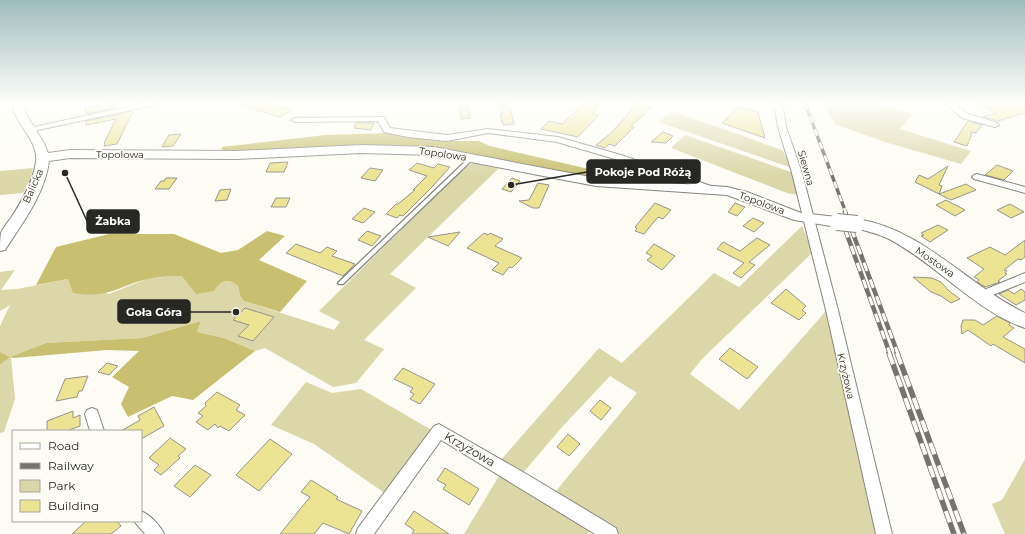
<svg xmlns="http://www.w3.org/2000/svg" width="1025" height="534" font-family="Montserrat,sans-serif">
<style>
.green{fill:#dbd7a8}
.forest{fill:#c8c070}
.building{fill:#ece393;stroke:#94948d}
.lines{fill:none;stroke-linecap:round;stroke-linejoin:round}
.lane-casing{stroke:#85857e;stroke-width:2.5}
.street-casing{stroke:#85857e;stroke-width:2}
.secondary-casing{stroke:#85857e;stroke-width:2}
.lane{fill:#fff;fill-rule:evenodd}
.street{fill:#fff;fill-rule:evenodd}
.secondary{fill:#fff;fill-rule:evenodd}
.rail-far2-casing{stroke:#74736e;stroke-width:3.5}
.rail-far1-casing{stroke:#74736e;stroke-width:4.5}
.rail-casing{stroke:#74736e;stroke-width:5.5}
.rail-far2{stroke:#fdfcf4;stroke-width:2.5;stroke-dasharray:7;stroke-linecap:butt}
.rail-far1{stroke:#fdfcf4;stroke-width:3;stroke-dasharray:9;stroke-linecap:butt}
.rail{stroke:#fdfcf4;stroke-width:4;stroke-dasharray:12;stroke-linecap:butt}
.secondary-bridge-casing{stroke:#85857e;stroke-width:18;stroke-linecap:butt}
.secondary-bridge{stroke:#fff;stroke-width:16}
.labels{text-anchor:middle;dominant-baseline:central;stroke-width:3.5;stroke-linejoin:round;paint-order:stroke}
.street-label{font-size:10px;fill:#272724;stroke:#fdfcf4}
.near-street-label{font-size:12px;fill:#272724;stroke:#fdfcf4}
.leader{fill:none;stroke:#272724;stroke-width:1.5}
.callout-dot{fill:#272724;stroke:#fdfcf4;stroke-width:1.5}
.callout{fill:#272724;stroke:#272724;stroke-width:1.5}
.callout-label{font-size:11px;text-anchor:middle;font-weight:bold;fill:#fff}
</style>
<rect width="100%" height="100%" fill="#fdfcf4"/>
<g class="green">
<path d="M823,103H875L913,114L900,129L971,151L961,164L885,142L835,124Z"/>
<path d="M672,111L782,150L792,168L659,122Z"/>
<path d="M685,135L788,171L794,174L798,195L787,193L671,148Z"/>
<path d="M474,162L499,168L390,274L416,288L364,340L384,349L356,383L333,387L265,348L255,351L224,338L197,332L201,321L142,338L46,343L11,357L15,399L4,432L0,433V365L10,357L0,352V326L10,305L0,311V272L15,270L1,290L17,289L68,279L109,294L149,278L182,276L218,285C225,279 232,280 238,286L240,296L244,301L334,330L340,322L319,311L463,169Z"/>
<path d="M33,168L30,180L23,193L0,195V171Z"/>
<path d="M802,226L813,252L702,359L690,374L739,410L826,311L880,534H618L556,491L637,393L610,376L562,427L522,474L499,462L599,348L622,363L714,273L739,287Z"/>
<path d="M306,382L332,393L361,389L435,432L386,494L314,444L271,425Z"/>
<path d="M1025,459V534H1005L992,504L1002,500Z"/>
<path d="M502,471L592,526L588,534H464Z"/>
</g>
<g class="forest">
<path d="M388,133L446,141H479L490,146L593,170L621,165L673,180L670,183L621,180L558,172L446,149L402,145H348L221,152L222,147L325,135Z"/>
<path d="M267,231L285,236L259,260L307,281L280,312L244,301L240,296L238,286C228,277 220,281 214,291L196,294L182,276C171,277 159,276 148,279C117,286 110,299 73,293L68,279L36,285L56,247L109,234H174L221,253L238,250Z"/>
<path d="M201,321L197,332L224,338L255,351L193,400L172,396L128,417L121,404L129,387L112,377L139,351L107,350L14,358L10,357L0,365V352L10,357L46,343L142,338Z"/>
</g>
<g class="building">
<path d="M109,103H114L115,108L86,114L85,107Z"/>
<path d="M240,103H266L292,110L280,117L239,105Z"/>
<path d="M500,103H509L514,124L503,125L500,114H502L501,109H502Z"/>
<path d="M584,103H601L593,114L599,115L578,137L541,129L549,121L562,124Z"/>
<path d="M635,103L652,107L631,126L634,127L615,146L609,144L605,148L596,145L611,133L631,111L629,110Z"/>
<path d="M976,103H1025V113L998,121L983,117L996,113Z"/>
<path d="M459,105H468L470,118L461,119Z"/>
<path d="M739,106L758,112L765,138L722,123Z"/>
<path d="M133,111L117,144L104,146L105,143H104L116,119L86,125V121L116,115L117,116L118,114Z"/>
<path d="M968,121L982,125L976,133L971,132V136L967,146L954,142Z"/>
<path d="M356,123H374L371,130L354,128Z"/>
<path d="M663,132L673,136L666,143L651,142Z"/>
<path d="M181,134L173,146L162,147L169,135Z"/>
<path d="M679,160L692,162V173L679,171Z"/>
<path d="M288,162L284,172H266L270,163Z"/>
<path d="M417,163L434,168L438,164L450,167L432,187L403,216L400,215L397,218L386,214L396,204H398L415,190H413L427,176L409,170Z"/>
<path d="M997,165L1013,171L1004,180L985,175Z"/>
<path d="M948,166L939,185L942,186L939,194L915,182L919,175L928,179Z"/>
<path d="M370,168L383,170L375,181L361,178Z"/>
<path d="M166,178H177L169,189H155L161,181H164Z"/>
<path d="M512,178L520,181L511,192L502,189Z"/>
<path d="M538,183L549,185L539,208H533L519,201L529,200Z"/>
<path d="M966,184L976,190L951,200L939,194Z"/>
<path d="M231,189L227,200L215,201L220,190Z"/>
<path d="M276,198H290L286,207H271Z"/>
<path d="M946,200L965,210L955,216L936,205Z"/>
<path d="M655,203L671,210L663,219L658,217L644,234L635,231L637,228L635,227Z"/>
<path d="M735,203L745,207L737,216L728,212Z"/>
<path d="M1010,204L1024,212L1011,218L997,210Z"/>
<path d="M364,208L375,212L363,223L352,219Z"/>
<path d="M753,218L764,223L754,232L743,226Z"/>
<path d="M938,225L948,230L930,242L921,236L924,235L921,233Z"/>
<path d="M367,231L381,236L372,246L358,240Z"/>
<path d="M460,232L448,246L428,237Z"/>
<path d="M484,233L488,235L490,233L503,239L495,246L522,258L512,268L509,267L503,275L492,270L499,263L467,248Z"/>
<path d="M757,238L770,245L749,262L755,265L741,278L733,273L744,263L717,249L723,242L740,251Z"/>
<path d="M1025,240V257L1021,260L1018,259L1004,270L1007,271L1005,273L1007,274L998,281L1000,282L985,287L977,282L979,280L974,277L984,269L967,258L990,247L1005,255Z"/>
<path d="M296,244L320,253L327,247L337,251L332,256L355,264L343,276L286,253Z"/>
<path d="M654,244L675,256L662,270L647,260L652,256L646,253Z"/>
<path d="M913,277L932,278L941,282L949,291L960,299L951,303L941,296L931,292Z"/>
<path d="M786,289L806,306L802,310L806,313L799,320L771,303Z"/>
<path d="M1021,289L1025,292V300L1016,305L999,294L1008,290L1014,294Z"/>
<path d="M245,308L274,317L253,341L238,336L249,325L233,320Z"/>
<path d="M997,316L1010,323L1009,325L1014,328L1003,337L1025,349V363L993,344L991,346L968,330L962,334L961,326L963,320H975L983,325Z"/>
<path d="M730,348L758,367L747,379L719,359Z"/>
<path d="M107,363L118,366L109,375L98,372Z"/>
<path d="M403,368L435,384L420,404L410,399L414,394L410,392L413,388L394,379Z"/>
<path d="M88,376L82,391H79L77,397L56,401L65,379Z"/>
<path d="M217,392L240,405L236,410L245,415L229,431L220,426L218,428L215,424L208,430L196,422L203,416L198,413L206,406L205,403Z"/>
<path d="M600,400L611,408L601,420L590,411Z"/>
<path d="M154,407L164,426L141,439V431H121L140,420L138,416Z"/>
<path d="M73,411V418L80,415V426L67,431H47V421Z"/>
<path d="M568,434L580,444L569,456L557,447Z"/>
<path d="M170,438L186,449L178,456L180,458L161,475L154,470L159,465L149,458Z"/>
<path d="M270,439L292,454L259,491L236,475Z"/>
<path d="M195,465L211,475L190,497L174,486Z"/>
<path d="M445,468L479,489L469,505L443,489L446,485L437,480Z"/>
<path d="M311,480L338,497L336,499L362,511L349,534L323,523L314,534H280L310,497L301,492Z"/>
<path d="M414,511L449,534H412L414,530L405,524Z"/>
<path d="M86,521H117L121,526L111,534H72Z"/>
</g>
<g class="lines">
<g class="lane-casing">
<path id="lane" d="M470,157H474V158L343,284H339L338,283L339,282Z"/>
</g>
<g class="street-casing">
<g id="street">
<path d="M145,103H158L154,105L29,132L25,130L29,128Z"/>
<path d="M769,103H777L783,108L786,127L802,173L838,310L892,534H876L826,310L792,173L778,127L775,109Z"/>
<path d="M945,103H953L968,114L998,123L999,125L995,127L962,118Z"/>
<path d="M381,117H384L390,128L447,135L488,129L558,137L621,155L714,187L716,189L711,192L708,191L615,159L557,142L488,133L447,141L408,137L384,132L378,121L295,122L291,120L295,118Z"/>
<path d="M977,174L1025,187V193L974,179L972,177L974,175Z"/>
<path d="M1025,273V282L983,299L979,298L977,295L979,292Z"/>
<path d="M92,408L97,410L104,431H90L85,414L87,410Z"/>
<path d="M439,424L528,475L616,528L618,534H595L441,440L374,534H356L358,528L434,426Z"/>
<path d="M141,511C150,515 160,525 164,534H145L134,521H141Z"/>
</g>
</g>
<g class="secondary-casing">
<g id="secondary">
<path d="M13,103H23L27,116L44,143L48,153L70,150L237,151L361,145L434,147L596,178L727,187L747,192L801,213L837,217L842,219L844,222L842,225L837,227L794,220L727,195L596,186L434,155L361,153L237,159L70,158L49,161C45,194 23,222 5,250L0,251C0,246 0,238 1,233C3,228 8,222 11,218C22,201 33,182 36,162C39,139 13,124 13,103Z"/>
<path d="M857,219C923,229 967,285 1025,313V328C977,312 935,263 889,239C877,233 865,231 852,227L850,224L852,221Z"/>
</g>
</g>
<use href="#lane" class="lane"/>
<use href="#street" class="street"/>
<use href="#secondary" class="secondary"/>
<g class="rail-far2-casing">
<path id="rail-far2" d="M805,103L846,213"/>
</g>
<g class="rail-far1-casing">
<g id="rail-far1">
<path d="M845,212L898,354"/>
<path d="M845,229L890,354"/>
</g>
</g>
<g class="rail-casing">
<g id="rail">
<path d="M889,353L954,534"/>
<path d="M897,353L964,534"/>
</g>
</g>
<use href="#rail-far2" class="rail-far2"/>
<use href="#rail-far1" class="rail-far1"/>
<use href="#rail" class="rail"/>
<g class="secondary-bridge-casing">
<path id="secondary-bridge" d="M837,222L857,224"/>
</g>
<use href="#secondary-bridge" class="secondary-bridge"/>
</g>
<linearGradient id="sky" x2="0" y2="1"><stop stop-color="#9fbcbc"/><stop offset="0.58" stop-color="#fefefa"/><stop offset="1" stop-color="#fefefa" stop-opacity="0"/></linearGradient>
<rect width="1025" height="177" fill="url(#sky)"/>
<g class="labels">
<g class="street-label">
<text x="120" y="154">Topolowa</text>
<text transform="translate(443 154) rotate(8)">Topolowa</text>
<text transform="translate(806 168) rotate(74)">Siewna</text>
<text transform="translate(33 186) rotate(-66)">Balicka</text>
<text transform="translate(762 203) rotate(20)">Topolowa</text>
<text transform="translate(935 262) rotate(35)">Mostowa</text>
<text transform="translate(846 376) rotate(77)">Krzyżowa</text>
</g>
<g class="near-street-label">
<text transform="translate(470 449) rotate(30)">Krzyżowa</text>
</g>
</g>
<path class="leader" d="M511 185L587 172M65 173L87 221M236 312L190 312"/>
<g class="callout-dot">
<circle cx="511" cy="185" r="4"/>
<circle cx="65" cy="173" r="4"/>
<circle cx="236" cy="312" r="4"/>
</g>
<g class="callout">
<rect x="587" y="160" width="113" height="23" rx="4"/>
<rect x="87" y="210" width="52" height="23" rx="4"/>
<rect x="118" y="300" width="72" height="23" rx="4"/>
</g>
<g class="callout-label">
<text x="643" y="176">Pokoje Pod Różą</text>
<text x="113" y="225">Żabka</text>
<text x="154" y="316">Goła Góra</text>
</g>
<rect x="12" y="430" width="130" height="92" fill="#fdfcf4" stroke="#a7a7a1"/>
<rect x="20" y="443" width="20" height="6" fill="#ffffff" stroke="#a7a7a1"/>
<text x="48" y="450" font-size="12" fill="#272724">Road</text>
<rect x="20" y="463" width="20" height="6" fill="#74736e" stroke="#a7a7a1"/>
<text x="48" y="470" font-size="12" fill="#272724">Railway</text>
<rect x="20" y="480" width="20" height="12" fill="#dbd7a8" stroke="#a7a7a1"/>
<text x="48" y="490" font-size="12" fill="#272724">Park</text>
<rect x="20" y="500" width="20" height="12" fill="#ece393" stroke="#a7a7a1"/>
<text x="48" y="510" font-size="12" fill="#272724">Building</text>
</svg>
